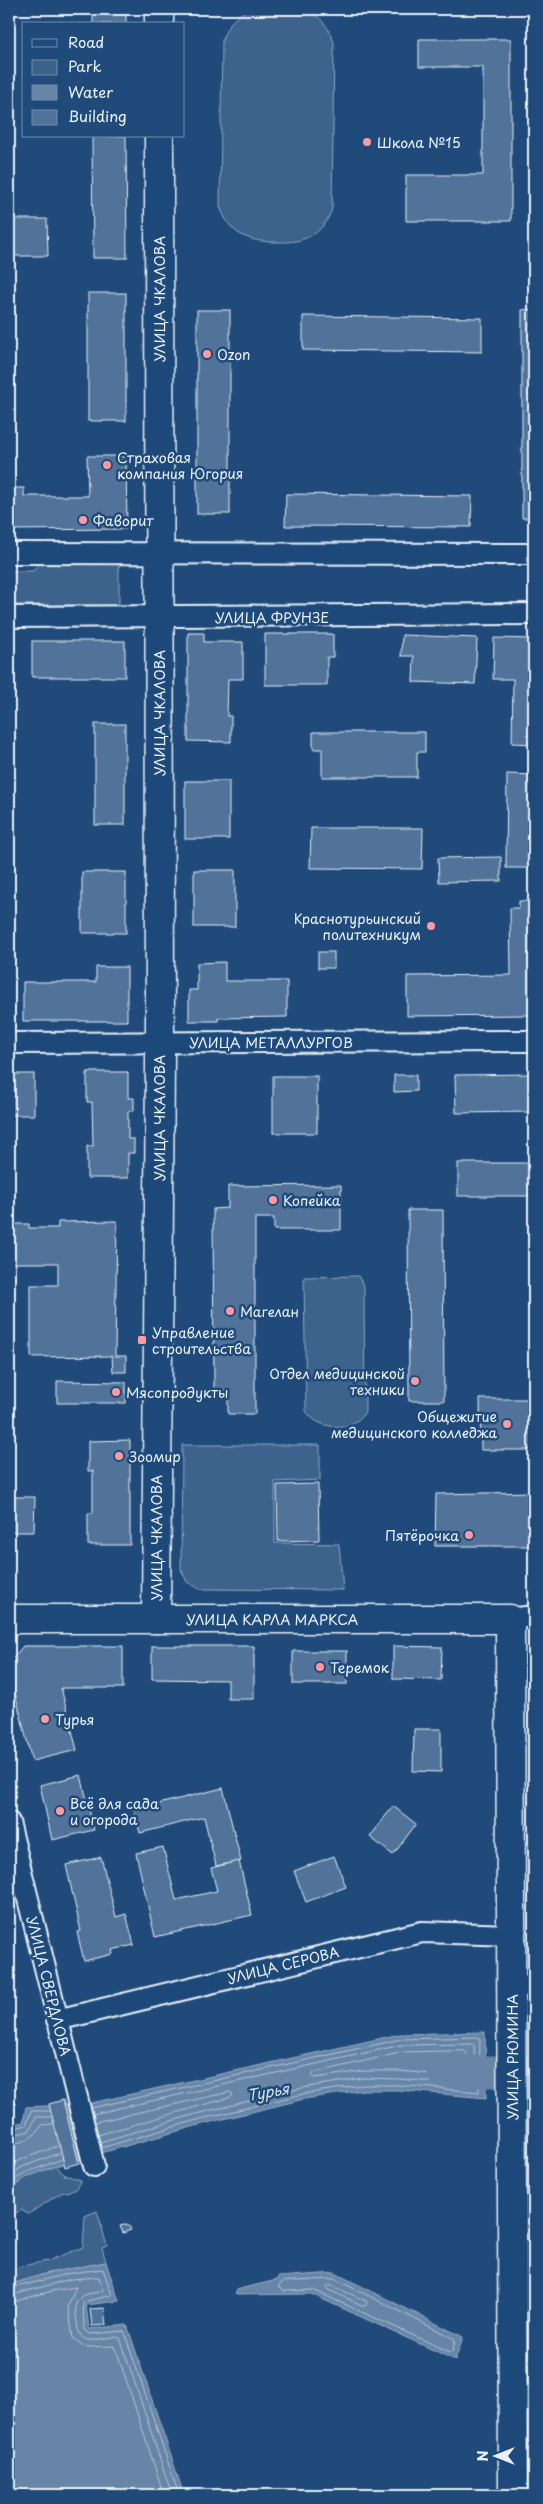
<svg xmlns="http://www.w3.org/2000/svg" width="543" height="2504" font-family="'Playpen Sans',sans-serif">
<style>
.green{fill:#3c628c;stroke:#92aac2}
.water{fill:#6685a7;stroke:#9ab0c7}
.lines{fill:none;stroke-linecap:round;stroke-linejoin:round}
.shore{stroke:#b4c6d8;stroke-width:1}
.river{stroke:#6685a7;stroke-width:32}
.building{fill:#517399;stroke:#e8f1f8}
.street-casing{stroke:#e8f1f8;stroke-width:24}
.secondary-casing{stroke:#e8f1f8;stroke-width:31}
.street{stroke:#1f4a7a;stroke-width:20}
.secondary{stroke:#1f4a7a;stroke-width:28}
.poi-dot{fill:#ff9aa2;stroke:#1f4a7a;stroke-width:2}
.labels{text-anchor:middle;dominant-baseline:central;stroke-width:5;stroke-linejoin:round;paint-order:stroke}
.poi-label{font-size:14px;fill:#e8f1f8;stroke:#1f4a7a;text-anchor:start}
.street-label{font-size:14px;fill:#e8f1f8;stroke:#1f4a7a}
.water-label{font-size:15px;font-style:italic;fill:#d4e1ec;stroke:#1f4a7a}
</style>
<rect width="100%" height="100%" fill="#1f4a7a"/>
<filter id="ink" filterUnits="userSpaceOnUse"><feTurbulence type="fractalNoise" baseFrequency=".02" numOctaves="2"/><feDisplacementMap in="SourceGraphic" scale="10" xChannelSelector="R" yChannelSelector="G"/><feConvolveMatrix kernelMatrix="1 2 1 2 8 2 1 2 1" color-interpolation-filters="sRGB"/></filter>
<g filter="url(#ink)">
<g class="green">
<path d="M251,9H304C320,15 329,26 334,43L332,209C323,235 304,243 277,242C249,242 229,235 220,206L222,40C227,25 236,14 251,9Z"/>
<path d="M40,561L119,562V605H9V571H33Z"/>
<path d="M358,1276L364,1286L365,1412C353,1432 318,1431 306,1411L304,1277Z"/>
<path d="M182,1445H320V1480L275,1482V1543L339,1544L343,1590L200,1589L187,1582L181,1569Z"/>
<path d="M55,2166L65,2175L81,2180L75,2190L61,2193L28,2214L21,2210L9,2217V2190L27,2177Z"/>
<path d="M97,2211L107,2246L102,2248L106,2262L48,2273L9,2285V2271L21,2266L48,2261L83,2247L85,2216Z"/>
</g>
<g class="water">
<path d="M485,2032L486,2098L398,2090H363L304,2099L199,2125L56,2166L27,2177L9,2190V2125L23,2122L26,2107L87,2104L400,2034Z"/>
<path d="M106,2262L119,2301L86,2305L89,2329L127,2325L184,2495H9V2285L48,2273Z"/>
<path d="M335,2273L463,2337L455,2360L311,2294L236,2295L235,2290L277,2280L278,2277Z"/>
</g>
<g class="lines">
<g class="shore">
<path d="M464,2051L467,2054V2075L465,2077L399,2071H364L314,2078L312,2076L314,2073L403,2052Z"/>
<path d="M91,2108L401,2039L478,2037L480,2039L479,2092L398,2085H362L303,2094L197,2120L101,2148"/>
<path d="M93,2114L401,2045L472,2044L474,2046L475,2083L473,2085L399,2079L363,2078L302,2088L196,2114L100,2142"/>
<path d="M95,2122L230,2092L233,2094L231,2097L98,2135"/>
<path d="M9,2130L26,2125L31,2111H49"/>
<path d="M9,2136L29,2131L36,2117H51"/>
<path d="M9,2144C23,2143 35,2138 42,2125L53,2124"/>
<path d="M9,2167L20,2160L58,2146"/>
<path d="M9,2176L22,2167L60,2153"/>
<path d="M9,2184L25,2173L62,2159"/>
<path d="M335,2279L455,2339L453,2351L450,2352L313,2290L284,2291L278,2287L283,2282Z"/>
<path d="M330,2285L366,2301L367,2304L364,2306L329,2290L327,2287Z"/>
<path d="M9,2289L70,2273L103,2269L112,2295L83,2302L84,2330L90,2334L124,2331L179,2495"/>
<path d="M9,2296L71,2279L99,2277L103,2291L83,2295L76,2302C75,2309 76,2316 77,2322C80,2354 102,2333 120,2338L172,2495"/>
<path d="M9,2303L52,2291L76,2287L68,2306L73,2338L85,2347L115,2346L164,2495"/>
</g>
<path class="river" d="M442,2071L534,2072"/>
</g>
<g class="building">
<rect x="93" y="9" width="33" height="15"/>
<path d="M419,39H511V221H406V175H483V67H419Z"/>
<path d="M92,136H126L127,258H93Z"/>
<path d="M9,219H47L48,256H9Z"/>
<rect x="88" y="293" width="38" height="128"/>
<path d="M534,309V518H522V310Z"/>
<rect x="197" y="310" width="33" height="204"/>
<path d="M303,316L482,318V352L303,350Z"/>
<path d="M87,456H126L127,529L9,530V488H24V496H88Z"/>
<path d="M286,494L472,496L471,527L285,526Z"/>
<path d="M531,632H534V744L512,743L513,679H493L494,638L531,639Z"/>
<path d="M188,633H204V642H243V679H228L227,716H231V742L188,741Z"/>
<path d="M265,634H333V657H327V685H265Z"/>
<path d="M402,635L477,638L475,684L413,682L414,656H401Z"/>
<rect x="32" y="641" width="93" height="36"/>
<rect x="95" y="724" width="30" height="101"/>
<path d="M313,732H425V752H417V777H322V749H313Z"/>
<path d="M507,774L534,775V876V868H506Z"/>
<rect x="185" y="781" width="44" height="58"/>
<path d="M311,828H423L422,869L310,868Z"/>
<path d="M501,857V881L439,882L438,858Z"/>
<rect x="194" y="870" width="41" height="57"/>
<rect x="82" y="872" width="44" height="61"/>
<path d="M519,901H534V1015L407,1016V976L511,975L510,908H519Z"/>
<rect x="318" y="952" width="16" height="16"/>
<path d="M225,962V981H287V1017L218,1018V1021H189V990H197V963Z"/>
<path d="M96,967H127V1021H23V982H96Z"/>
<path d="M87,1072H128V1098H134V1111H128V1139H134V1153H128V1178H87V1146H93L92,1102H87Z"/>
<rect x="9" y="1074" width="25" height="41"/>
<path d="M534,1074V1112L456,1113L455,1075Z"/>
<path d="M394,1075H416V1091L394,1092Z"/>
<rect x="273" y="1076" width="44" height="57"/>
<rect x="458" y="1163" width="76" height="33"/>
<path d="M341,1185V1230H274V1218H255V1414H228V1391H214L213,1209L228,1208V1186Z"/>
<path d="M408,1210H443L444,1401H409Z"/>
<path d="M117,1221L115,1356H126V1372H113L112,1356L31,1357V1285H58V1263H9V1224H29V1228H58V1222Z"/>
<path d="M57,1381L126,1382V1403H57Z"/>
<path d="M480,1399H534V1450H481Z"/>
<path d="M130,1440V1545H88V1513H93V1471H88V1441Z"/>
<path d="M318,1484L319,1540L278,1541L277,1485Z"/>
<path d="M534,1492V1546H435L436,1494Z"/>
<path d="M9,1497H35L34,1532H9Z"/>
<path d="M23,1646H123V1688H61L77,1750L32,1761L9,1669V1663Z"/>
<path d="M152,1646H254V1699H228V1680L152,1679Z"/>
<path d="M393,1646L442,1647L441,1680L393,1679Z"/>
<rect x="293" y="1651" width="54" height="33"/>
<path d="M414,1729H441V1772L413,1771Z"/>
<path d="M81,1775L94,1830L52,1840L40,1785Z"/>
<path d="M223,1788L241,1861L216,1866L204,1817L140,1833L134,1810Z"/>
<path d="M393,1806L416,1824L393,1855L370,1837Z"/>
<path d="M163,1847L176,1900L217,1891L211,1868L239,1861L252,1915L155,1937L136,1853Z"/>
<path d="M334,1856L346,1887L306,1902L294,1871Z"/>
<path d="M101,1857L116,1917L126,1914L134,1945L112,1950L113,1954L84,1961L77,1932L81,1931L66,1865Z"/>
<path d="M63,2100L79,2163L65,2167L49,2104Z"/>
<path d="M128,2224L131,2230L123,2233L120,2226Z"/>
<path d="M104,2308L106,2325L92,2326L90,2309Z"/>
</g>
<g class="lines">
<g class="street-casing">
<g id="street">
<path d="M9,553L534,554"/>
<path d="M9,617L534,614"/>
<path d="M9,1043L534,1041"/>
<path d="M510,1619L534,1616"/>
<path d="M9,1822L94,2166"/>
<path d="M511,1985L534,1986"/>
<path d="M57,2020L422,1932L511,1935"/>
</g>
</g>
<g class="secondary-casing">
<g id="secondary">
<path d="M159,9V24"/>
<path d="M9,1619H510L513,2495"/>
<path d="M156,1619L160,1062L159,136"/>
</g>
</g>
<use href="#street" class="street"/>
<use href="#secondary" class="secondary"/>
</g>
</g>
<g class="poi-dot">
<circle cx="367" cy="142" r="5"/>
<circle cx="207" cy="354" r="5"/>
<circle cx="107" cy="465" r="5"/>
<circle cx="83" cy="520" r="5"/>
<circle cx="431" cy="926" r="5"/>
<circle cx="273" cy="1200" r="5"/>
<circle cx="230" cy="1311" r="5"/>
<rect x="137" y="1335" width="10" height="10" rx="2.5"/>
<circle cx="415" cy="1381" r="5"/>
<circle cx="116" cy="1392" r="5"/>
<circle cx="507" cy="1424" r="5"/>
<circle cx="119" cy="1456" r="5"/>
<circle cx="469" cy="1535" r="5"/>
<circle cx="320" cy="1667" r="5"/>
<circle cx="45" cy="1719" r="5"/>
<circle cx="60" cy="1811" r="5"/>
</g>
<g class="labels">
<g class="poi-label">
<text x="377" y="142">Школа №15</text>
<text x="217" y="354">Ozon</text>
<text x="117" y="457">Страховая<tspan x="117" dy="16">компания Югория</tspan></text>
<text x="93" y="520">Фаворит</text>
<text x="421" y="918" text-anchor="end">Краснотурьинский<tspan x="421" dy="16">политехникум</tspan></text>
<text x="283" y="1200">Копейка</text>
<text x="240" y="1311">Магелан</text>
<text x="152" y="1332">Управление<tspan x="152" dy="16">строительства</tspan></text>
<text x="405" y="1373" text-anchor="end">Отдел медицинской<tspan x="405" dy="16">техники</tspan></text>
<text x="126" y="1392">Мясопродукты</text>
<text x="497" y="1416" text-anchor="end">Общежитие<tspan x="497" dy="16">медицинского колледжа</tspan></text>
<text x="129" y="1456">Зоомир</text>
<text x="459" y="1535" text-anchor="end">Пятёрочка</text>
<text x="330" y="1667">Теремок</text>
<text x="55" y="1719">Турья</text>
<text x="70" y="1803">Всё для сада<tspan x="70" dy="16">и огорода</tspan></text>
</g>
<g class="street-label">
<text transform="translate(159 299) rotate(-90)">УЛИЦА ЧКАЛОВА</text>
<text x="272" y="617">УЛИЦА ФРУНЗЕ</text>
<text transform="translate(159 713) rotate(-90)">УЛИЦА ЧКАЛОВА</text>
<text x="271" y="1042">УЛИЦА МЕТАЛЛУРГОВ</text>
<text transform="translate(159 1118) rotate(-90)">УЛИЦА ЧКАЛОВА</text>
<text transform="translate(156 1538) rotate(-90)">УЛИЦА ЧКАЛОВА</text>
<text x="272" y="1619">УЛИЦА КАРЛА МАРКСА</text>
<text transform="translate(283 1965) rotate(-14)">УЛИЦА СЕРОВА</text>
<text transform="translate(49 1986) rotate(76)">УЛИЦА СВЕРДЛОВА</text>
<text transform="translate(512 2057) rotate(-90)">УЛИЦА РЮМИНА</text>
</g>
<g class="water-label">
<text transform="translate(268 2091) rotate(-10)">Турья</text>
</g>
</g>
<rect width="543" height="2504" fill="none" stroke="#1f4a7a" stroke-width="30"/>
<rect x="15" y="15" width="513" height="2474" fill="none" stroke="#e8f1f8" stroke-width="2" filter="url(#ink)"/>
<rect x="22" y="22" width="162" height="115" fill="#1f4a7a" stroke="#6f8dac"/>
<rect x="32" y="39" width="25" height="8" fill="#1f4a7a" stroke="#6f8dac"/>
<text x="68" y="48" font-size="15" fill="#e8f1f8">Road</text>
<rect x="32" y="60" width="25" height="15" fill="#3c628c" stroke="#6f8dac"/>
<text x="68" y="72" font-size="15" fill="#e8f1f8">Park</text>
<rect x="32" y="85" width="25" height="15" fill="#6685a7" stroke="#6f8dac"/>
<text x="68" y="98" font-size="15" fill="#e8f1f8">Water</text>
<rect x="32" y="110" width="25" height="15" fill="#517399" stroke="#6f8dac"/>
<text x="68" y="122" font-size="15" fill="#e8f1f8">Building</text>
<g transform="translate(496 2456) rotate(270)" stroke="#1f4a7a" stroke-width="4" paint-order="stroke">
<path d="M0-4L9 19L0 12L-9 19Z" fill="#e8f1f8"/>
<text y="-8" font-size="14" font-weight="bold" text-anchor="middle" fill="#e8f1f8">N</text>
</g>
</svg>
